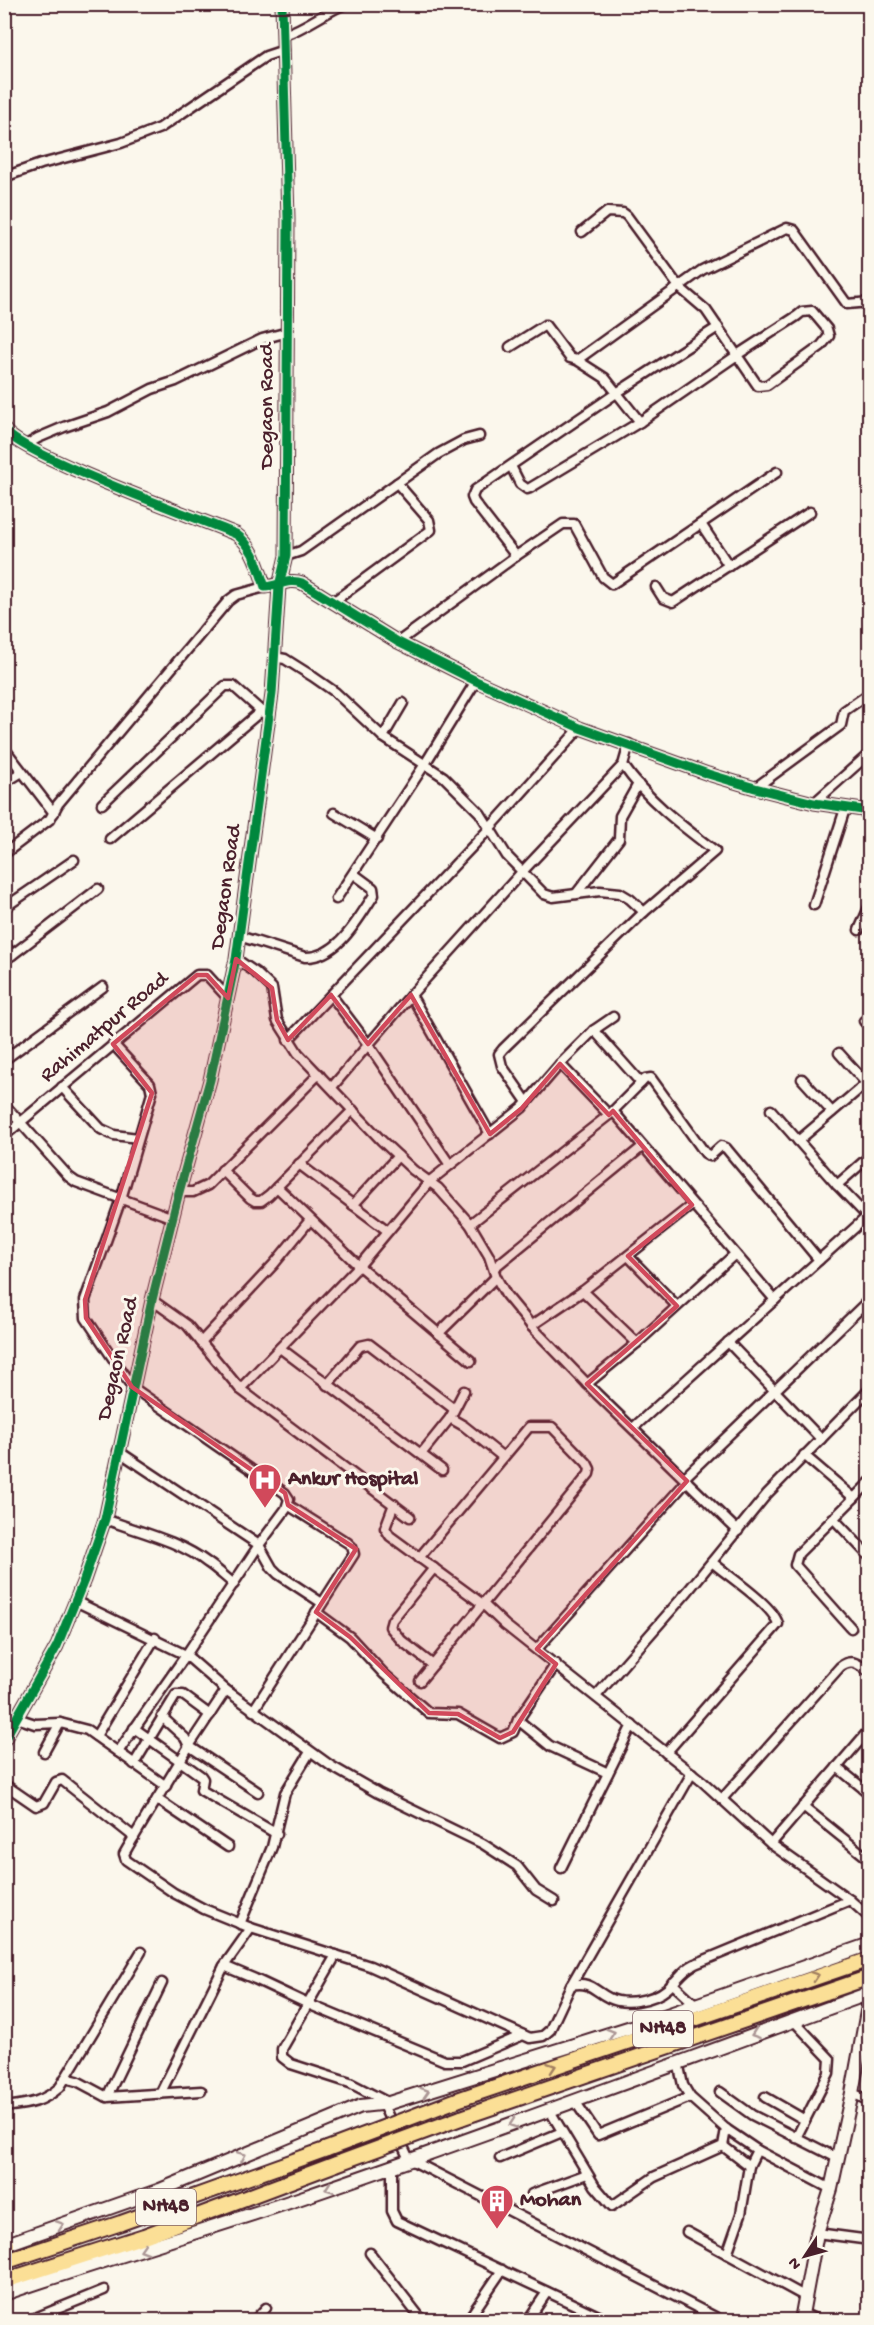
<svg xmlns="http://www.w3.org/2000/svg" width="874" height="2325" font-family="'Gochi Hand',sans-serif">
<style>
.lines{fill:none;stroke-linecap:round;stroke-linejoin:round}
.minor-casing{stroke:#4a1f2b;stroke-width:13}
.tertiary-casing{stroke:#4a1f2b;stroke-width:15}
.secondary-casing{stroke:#4a1f2b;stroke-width:16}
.trunk-casing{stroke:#4a1f2b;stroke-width:18}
.minor{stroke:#fbf7ec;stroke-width:8}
.tertiary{stroke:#fbf7ec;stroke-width:10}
.secondary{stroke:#fbf7ec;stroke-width:12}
.trunk{stroke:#fbdf96;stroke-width:14}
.trunk-bridge-casing{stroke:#4a1f2b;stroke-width:18;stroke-linecap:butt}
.trunk-bridge{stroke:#fbdf96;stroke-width:14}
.cycleway-casing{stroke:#fbf7ec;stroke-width:13}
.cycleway{stroke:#00873e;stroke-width:9}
.oneway{stroke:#a27f60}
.oneway2{stroke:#ab9695}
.marked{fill:#d1495b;fill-opacity:0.2;stroke:#d1495b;stroke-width:4.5;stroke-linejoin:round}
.labels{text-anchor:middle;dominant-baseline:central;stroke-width:6;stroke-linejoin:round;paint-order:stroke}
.shield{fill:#fbf7ec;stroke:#7f6065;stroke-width:1.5}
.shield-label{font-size:21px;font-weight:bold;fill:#4a1f2b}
.street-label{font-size:22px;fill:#4a1f2b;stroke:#fbf7ec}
.poi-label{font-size:22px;font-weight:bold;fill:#4a1f2b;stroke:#fbf7ec;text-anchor:start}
</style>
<rect width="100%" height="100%" fill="#fbf7ec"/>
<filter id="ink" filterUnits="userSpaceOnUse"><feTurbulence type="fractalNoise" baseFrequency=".0167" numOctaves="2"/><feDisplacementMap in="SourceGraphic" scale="12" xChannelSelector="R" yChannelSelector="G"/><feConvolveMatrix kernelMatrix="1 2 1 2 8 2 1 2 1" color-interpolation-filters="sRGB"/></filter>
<g filter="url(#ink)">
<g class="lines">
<g class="minor-casing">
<g id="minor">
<path d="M284,35C306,28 323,13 345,4"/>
<path d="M4,177L41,164L121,143L160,128L266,56L284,50"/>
<path d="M510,347L545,325L570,358L577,360"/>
<path d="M640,422L605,378L577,360L702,270L787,228L794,230L799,237L847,304L870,302"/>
<path d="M26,445L38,438L64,427L108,412L152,389L176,381L262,339L288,332"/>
<path d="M511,466L520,484L527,489L530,488L640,422L733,358L737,355L797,316L802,312L812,311L827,329L829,336L821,346L767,385L758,386L706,310L679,287L627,216L623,213L607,212L582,232"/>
<path d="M701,524L729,566"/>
<path d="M286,556L301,551L438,454L464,440L479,436"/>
<path d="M516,556L474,502L472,497L475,490L618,392L718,327"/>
<path d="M656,587L663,598L673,602L810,512"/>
<path d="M333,602L431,530L429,520L397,483"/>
<path d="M398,642L516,556L563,524H574L603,577L612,584L777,472"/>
<path d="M274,657L285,659L312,676L335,692L383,737L444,777L480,813L507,856L544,894L553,897L600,891L620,893L630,899L644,912"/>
<path d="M383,737L403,703"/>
<path d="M4,748L54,813"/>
<path d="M4,783L22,772"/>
<path d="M755,788L841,725L844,711L870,693"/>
<path d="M814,803L870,753"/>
<path d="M102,804L225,686H233L269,718"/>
<path d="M334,813L377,839"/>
<path d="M110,839L260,712"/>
<path d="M4,854L50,819L58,804L228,601L236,595L265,587"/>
<path d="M576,894L619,839L620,816L638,784"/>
<path d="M336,899L425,764L476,681"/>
<path d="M814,905L845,809"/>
<path d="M4,908L74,860"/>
<path d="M859,930L870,905"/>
<path d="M239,936L305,957C338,958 358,919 374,895L373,888L354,874"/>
<path d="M4,944L12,955L98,889"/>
<path d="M236,959L255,972L272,988L277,1020L298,1053L381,1140L413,1170L438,1188L470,1224L489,1256L496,1277L506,1295L534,1329L597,1394L738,1531"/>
<path d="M4,960L12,955"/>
<path d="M331,995L368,1044L450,1165"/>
<path d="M864,1021L870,1028"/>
<path d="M594,1030L641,1083"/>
<path d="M288,1040L489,829L580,728"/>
<path d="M113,1044L150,1084L152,1093L121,1199L85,1300L86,1318L132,1387L285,1493L289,1499L286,1509L259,1545L186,1655L118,1752"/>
<path d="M839,1053L866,1083"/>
<path d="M4,1060L103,987"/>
<path d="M560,1064L609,1115"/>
<path d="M802,1079L832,1112"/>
<path d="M62,1087L101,1129L114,1135L138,1138"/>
<path d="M332,1087L411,995"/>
<path d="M527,1102L502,1066L499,1054L503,1049L644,912L715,851C682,826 646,799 623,765"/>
<path d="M4,1104L69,1177L76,1182L173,1218"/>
<path d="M771,1110L837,1185L867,1216"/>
<path d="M613,1111L775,1300"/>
<path d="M490,1134L411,995L521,873L623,765L629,744"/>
<path d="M4,1136L197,975H207L228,998"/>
<path d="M798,1141L870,1080"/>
<path d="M299,1164L388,1231"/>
<path d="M222,1170L250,1198L255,1201H261L269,1195L353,1110"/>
<path d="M837,1185L870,1156"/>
<path d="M277,1187L359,1266L471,1361"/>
<path d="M179,1192H193L208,1185L319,1074"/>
<path d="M353,1205L398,1156"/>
<path d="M470,1224L609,1115L645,1079L651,1078L705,1153L710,1156L721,1146L726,1148L819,1260"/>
<path d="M628,1256L677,1306"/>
<path d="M494,1268L642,1147"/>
<path d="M583,1291L637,1343"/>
<path d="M152,1300L187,1325L240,1389L410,1517"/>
<path d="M531,1326L583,1291L692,1205"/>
<path d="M438,1334L496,1277"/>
<path d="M201,1342L274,1264L310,1220"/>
<path d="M728,1342L821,1439"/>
<path d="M280,1348L442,1470"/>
<path d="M587,1384L637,1343L735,1254"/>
<path d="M327,1385L360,1346L369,1344L454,1409"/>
<path d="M240,1389L359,1266L430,1181L522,1108L560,1064L594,1030L613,1017"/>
<path d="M450,1418L464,1426L503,1457"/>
<path d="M633,1428L870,1214"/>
<path d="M118,1451L259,1545L272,1568L278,1574L322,1603"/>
<path d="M421,1454L450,1418L464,1391"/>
<path d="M804,1455L854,1498"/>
<path d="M684,1478L870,1299"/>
<path d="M394,1504L385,1528L390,1536L484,1605L505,1625L703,1782L771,1844L850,1900L870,1918"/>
<path d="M833,1518L870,1557"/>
<path d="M105,1519C139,1532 178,1540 208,1563C217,1569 225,1577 234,1584"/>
<path d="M419,1558L529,1427H552L587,1463L590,1469L589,1474L420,1681"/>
<path d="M75,1601L186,1655L226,1690L331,1766L378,1793L483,1844L517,1866L536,1890L554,1901"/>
<path d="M316,1612L350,1637L384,1674L429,1713L458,1714L500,1738L513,1732L518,1720L556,1664"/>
<path d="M851,1628L795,1565L798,1554L870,1482"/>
<path d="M537,1649L687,1481"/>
<path d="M433,1665L402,1641L390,1627L392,1620L434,1568"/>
<path d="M226,1690L189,1746L128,1847L124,1854L126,1860L174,1893L204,1909L251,1928L370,1966L530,2038L543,2036L550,2030L571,1985L692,1773"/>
<path d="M596,1696L688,1591L767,1494L870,1389"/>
<path d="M253,1711L354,1554L352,1547L348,1543L288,1505"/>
<path d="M162,1717L185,1738L189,1746L258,1792"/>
<path d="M17,1718L35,1724L60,1723L87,1730L166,1786"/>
<path d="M518,1720L550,1746L608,1773"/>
<path d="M134,1728L201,1776L203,1779L201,1790L277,1834"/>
<path d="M96,1736L155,1638"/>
<path d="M44,1752L60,1723"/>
<path d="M666,1753L778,1624C773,1605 728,1576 712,1562"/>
<path d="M134,1764L176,1695H183L210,1715"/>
<path d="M837,1767L870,1794"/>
<path d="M4,1784L36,1806L44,1803L56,1782L62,1780L134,1837"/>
<path d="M157,1799L228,1847"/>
<path d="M722,1799L840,1667C852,1657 860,1665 870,1673"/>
<path d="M803,1806L870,1860"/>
<path d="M771,1844L870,1729"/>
<path d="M561,1868L632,1725"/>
<path d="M240,1924L272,1847L285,1793L310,1752"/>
<path d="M336,1955L282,2049V2057L291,2064L350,2083L389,2103"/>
<path d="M224,1966L255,1979L308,2004L445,2061H462L523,2035"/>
<path d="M672,1983L696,2005"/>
<path d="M571,1985C591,1981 593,1990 609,1998C625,2006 654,2000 667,1989C678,1980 682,1970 695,1964L850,1900"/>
<path d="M794,2021L830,2059L829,2073L796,2138"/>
<path d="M678,2062L683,2085L690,2097L726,2129L757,2150L831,2189"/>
<path d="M65,2078L77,2081L107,2097L201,2091"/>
<path d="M720,2092L752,2115L837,2158"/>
<path d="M852,2093L870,2101"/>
<path d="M160,2094L224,1966L251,1928"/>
<path d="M107,2097L162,1983"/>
<path d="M765,2097L805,2120"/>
<path d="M575,2101L598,2135L690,2097"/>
<path d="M383,2105L409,2159L721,2320"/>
<path d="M4,2107C28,2104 42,2103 60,2087L141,1952"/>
<path d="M550,2111L595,2186L612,2206L654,2177L723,2146L726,2129"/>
<path d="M723,2146L749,2166"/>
<path d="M500,2158L562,2132"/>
<path d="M392,2165V2211L397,2221L607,2320"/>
<path d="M532,2194L587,2174"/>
<path d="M687,2232L806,2297"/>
<path d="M817,2233L870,2240"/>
<path d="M370,2253L422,2320"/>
<path d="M727,2254L741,2214L749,2166L757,2150"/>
<path d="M802,2313L817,2320"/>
<path d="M30,2320L104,2290"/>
<path d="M255,2320L266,2308"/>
<path d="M468,2320L502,2270"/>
<path d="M528,2320L547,2292"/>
</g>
</g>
<g class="tertiary-casing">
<g id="tertiary">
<path d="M4,429C18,454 200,519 236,534C254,547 258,567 265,587C278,586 290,578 302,583L398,642L476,681L580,728L708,774L755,788L814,803L870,811"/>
<path d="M4,1740L57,1646L84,1580L105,1519L152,1300L179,1192L210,1080L236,959L272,694L279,586L286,556L288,219L282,4"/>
</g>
</g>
<g class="secondary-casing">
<g id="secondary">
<path d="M4,2245L160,2190L361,2106L389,2103L644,2023L870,1944"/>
<path d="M4,2294C102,2260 201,2232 298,2199C490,2134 679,2062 870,1993"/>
<path d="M801,2320L817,2233L831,2189L852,2093L870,1995"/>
</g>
</g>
<g class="trunk-casing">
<g id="trunk">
<path d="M457,2100L870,1959"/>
<path d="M461,2118L870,1977"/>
<path d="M4,2244H7"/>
<path d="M4,2262L121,2223L327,2149"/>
<path d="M4,2281L144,2236L336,2164"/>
</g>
</g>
<use href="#minor" class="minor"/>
<use href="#tertiary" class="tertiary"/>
<use href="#secondary" class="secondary"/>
<use href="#trunk" class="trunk"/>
<g class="trunk-bridge-casing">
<g id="trunk-bridge">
<path d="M327,2149L457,2100"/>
<path d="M336,2164L461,2118"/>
</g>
</g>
<use href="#trunk-bridge" class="trunk-bridge"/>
<g class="cycleway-casing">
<g id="cycleway">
<path d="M4,429C18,454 200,519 236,534C254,547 258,567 265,587C278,586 290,578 302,583L398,642L476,681L580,728L708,774L755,788L814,803L870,811"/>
<path d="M4,1740L57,1646L84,1580L105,1519L152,1300L179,1192L210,1080L236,959L272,694L279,586L286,556L288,219L282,4"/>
</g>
</g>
<use href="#cycleway" class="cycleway"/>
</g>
<defs><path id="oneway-chevron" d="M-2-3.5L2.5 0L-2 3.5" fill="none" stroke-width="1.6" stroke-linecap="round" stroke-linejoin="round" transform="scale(1.5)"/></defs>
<g class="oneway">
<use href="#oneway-chevron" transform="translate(815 1976) rotate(-19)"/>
<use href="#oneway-chevron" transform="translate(552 2067) rotate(-19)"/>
</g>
<g class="oneway2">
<use href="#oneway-chevron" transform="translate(611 2033) rotate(-18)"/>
<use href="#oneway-chevron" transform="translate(755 2034) rotate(161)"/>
<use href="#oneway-chevron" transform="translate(425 2092) rotate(-17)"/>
<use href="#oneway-chevron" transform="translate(513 2124) rotate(161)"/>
<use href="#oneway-chevron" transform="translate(242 2156) rotate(-23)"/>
<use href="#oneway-chevron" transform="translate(329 2188) rotate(160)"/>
<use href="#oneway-chevron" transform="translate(60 2225) rotate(-19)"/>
<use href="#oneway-chevron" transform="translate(144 2249) rotate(163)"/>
</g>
</g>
<path class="marked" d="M236,959L272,988L277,1020L288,1040L331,995L368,1044L411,995L490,1134L522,1108L560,1064L609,1115L613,1111L692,1205L628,1256L677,1306L587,1384L687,1481L537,1649L556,1664L513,1732L500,1738L458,1714L429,1713L350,1637L316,1612L356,1549L288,1505L285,1493L132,1387L86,1318L85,1300L152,1093L113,1044L197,975H207L228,998Z"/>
<defs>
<g id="hospital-pin" transform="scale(1.725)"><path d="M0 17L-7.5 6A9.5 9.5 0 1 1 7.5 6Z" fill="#d1495b" stroke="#fbf7ec"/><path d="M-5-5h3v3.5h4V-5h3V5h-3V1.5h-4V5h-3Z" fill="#fff"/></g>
<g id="building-pin" transform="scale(1.725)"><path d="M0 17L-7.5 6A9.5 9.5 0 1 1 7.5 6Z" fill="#d1495b" stroke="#fbf7ec"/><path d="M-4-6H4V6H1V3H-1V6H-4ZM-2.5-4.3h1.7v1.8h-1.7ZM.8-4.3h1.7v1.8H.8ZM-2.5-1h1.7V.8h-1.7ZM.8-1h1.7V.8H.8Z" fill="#fff"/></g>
</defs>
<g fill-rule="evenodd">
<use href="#hospital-pin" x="265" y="1480"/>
<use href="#building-pin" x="497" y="2201"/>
</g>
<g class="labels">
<g class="shield">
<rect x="633" y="2011" width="60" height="36" rx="4.5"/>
<rect x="136" y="2189" width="60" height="36" rx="4.5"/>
</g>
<g class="shield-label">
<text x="663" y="2029">NH48</text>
<text x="166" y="2207">NH48</text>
</g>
<g class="street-label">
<text transform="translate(268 406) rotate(-90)">Degaon Road</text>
<text transform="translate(227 887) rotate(-82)">Degaon Road</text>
<text transform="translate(105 1028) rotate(-40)">Rahimatpur Road</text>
<text transform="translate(119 1359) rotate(-77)">Degaon Road</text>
</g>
<g class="poi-label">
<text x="288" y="1480">Ankur Hospital</text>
<text x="520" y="2201">Mohan</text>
</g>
</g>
<rect width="874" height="2325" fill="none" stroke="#fbf7ec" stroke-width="24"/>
<rect x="12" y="12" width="850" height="2301" fill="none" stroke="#4a1f2b" stroke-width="2" filter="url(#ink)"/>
<g transform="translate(805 2256) rotate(234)" stroke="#fbf7ec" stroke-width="4.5" paint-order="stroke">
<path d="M0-4.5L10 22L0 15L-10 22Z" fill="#4a1f2b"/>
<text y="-9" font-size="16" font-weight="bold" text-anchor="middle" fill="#4a1f2b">N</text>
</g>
</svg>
